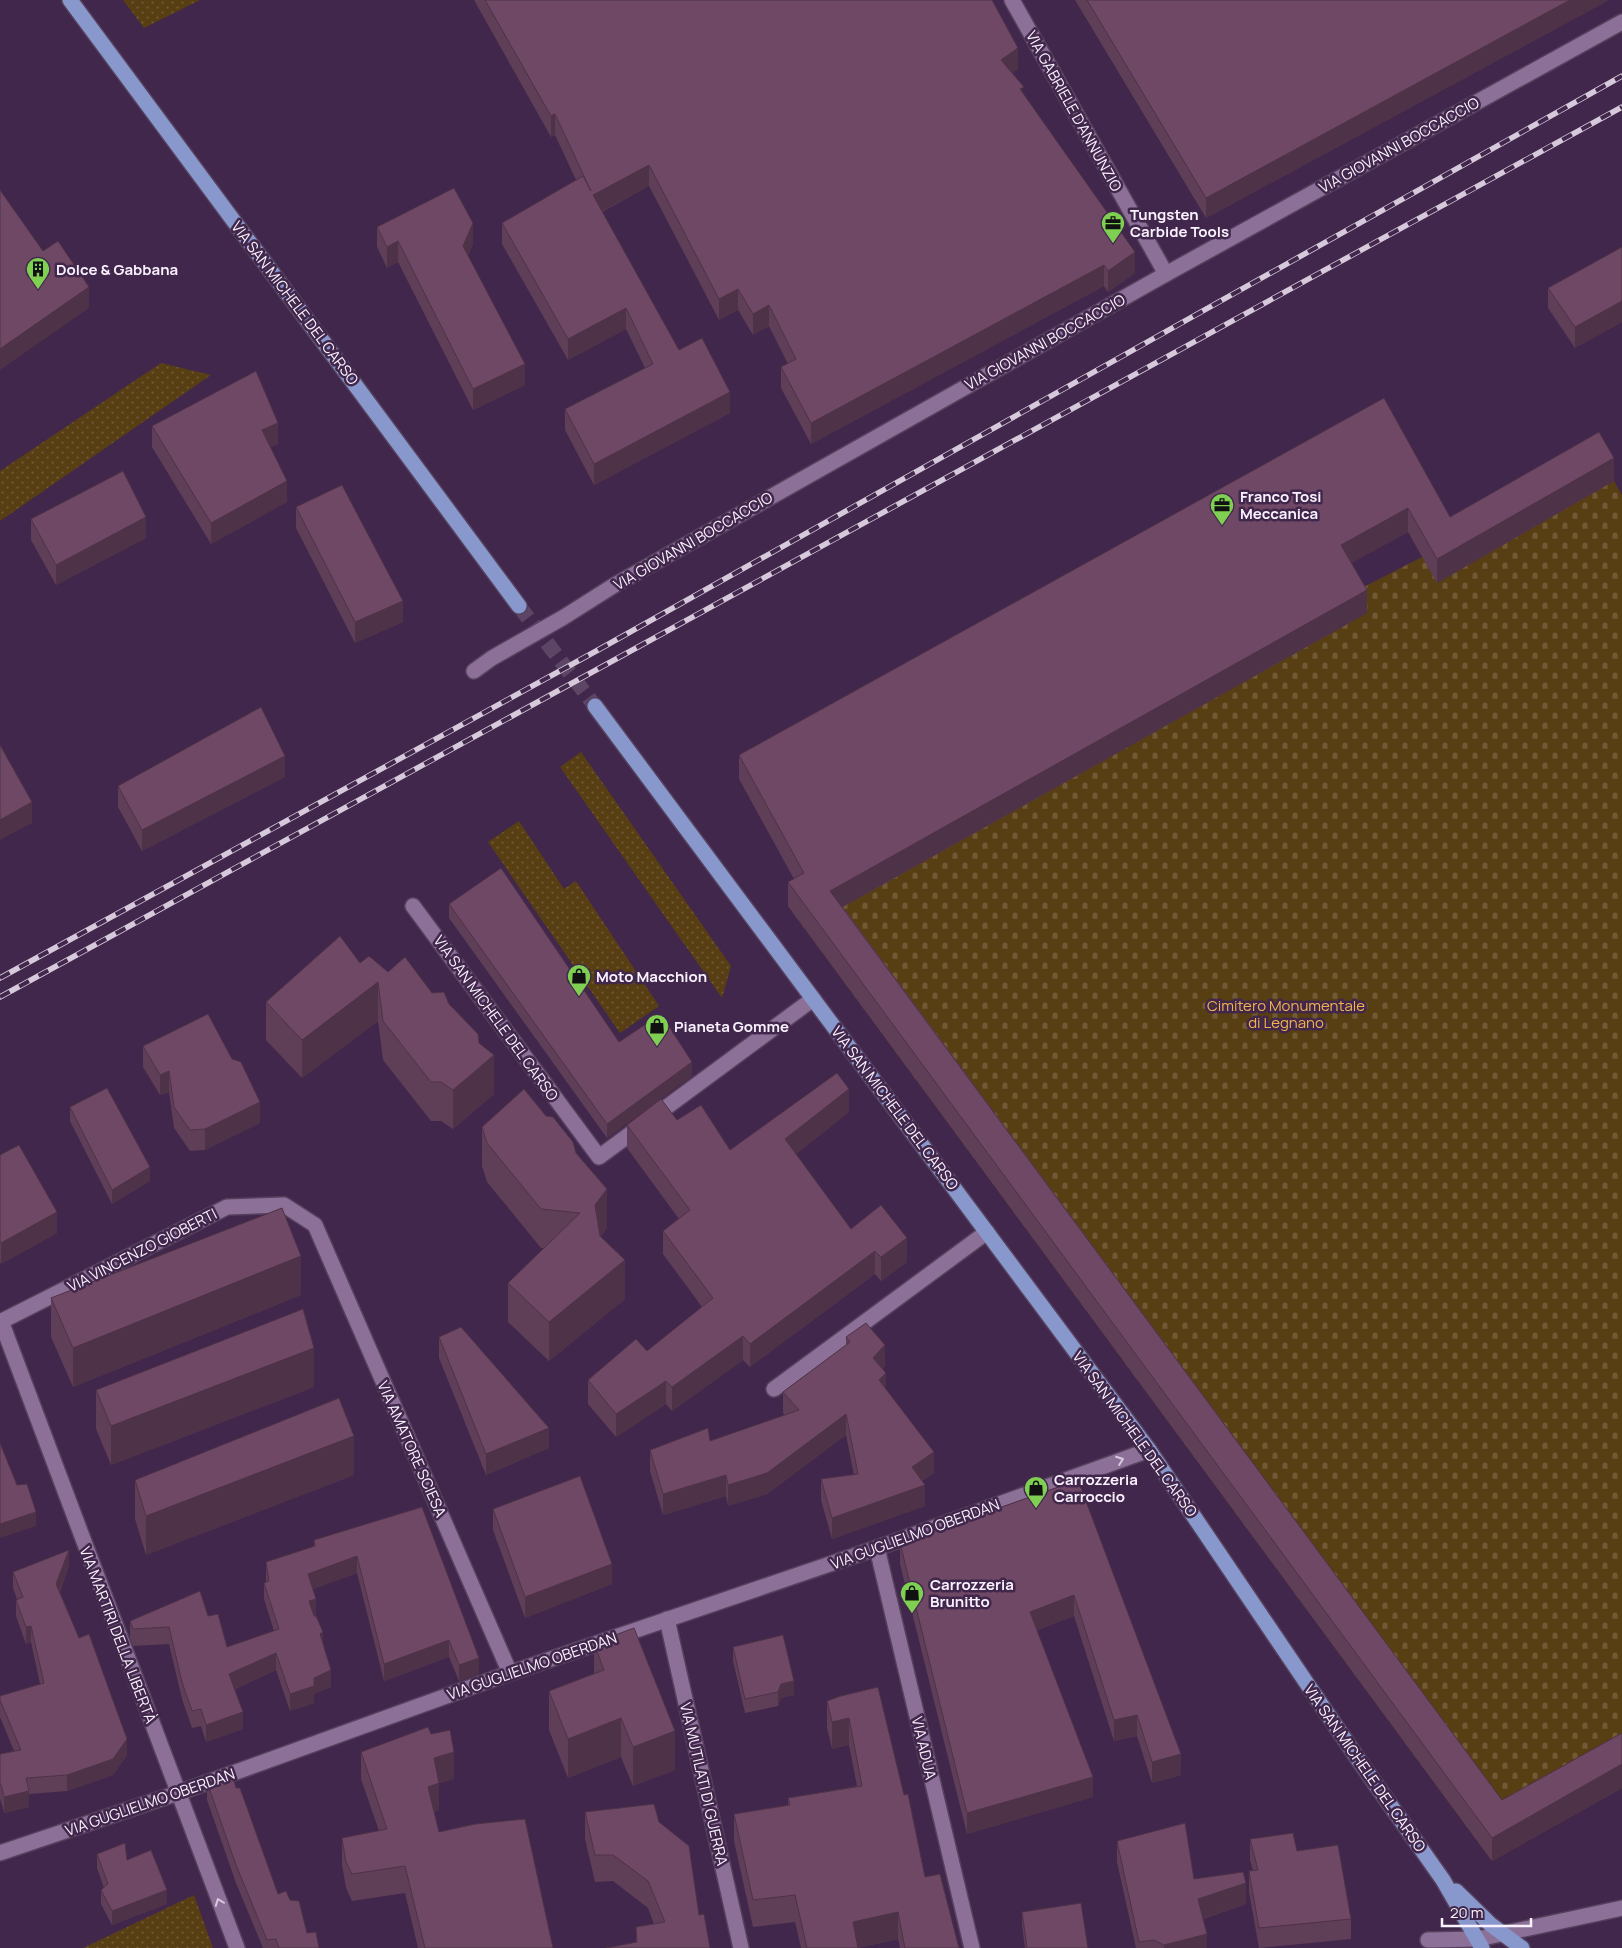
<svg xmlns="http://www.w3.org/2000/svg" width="1622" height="1948" font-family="Manrope,sans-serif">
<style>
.grass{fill:url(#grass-dots)}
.cemetery{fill:url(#cemetery-stones)}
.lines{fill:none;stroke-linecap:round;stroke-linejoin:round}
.primary-tunnel{stroke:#5d4566;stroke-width:15;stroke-dasharray:15 8;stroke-linecap:butt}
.street-casing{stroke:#55415d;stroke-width:18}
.primary-casing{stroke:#55415d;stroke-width:18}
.street{stroke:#8d7098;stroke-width:15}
.primary{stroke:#8898cd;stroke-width:15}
.rail-casing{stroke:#d6c9db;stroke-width:5.5}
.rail{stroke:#41274b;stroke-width:4;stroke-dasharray:11;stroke-linecap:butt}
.wall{fill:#5f3e58}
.shaded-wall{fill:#4e3247}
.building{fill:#6f4866;stroke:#4e3247}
.oneway{stroke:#d9cadf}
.labels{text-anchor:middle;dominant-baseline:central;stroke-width:5;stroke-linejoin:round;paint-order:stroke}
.street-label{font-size:15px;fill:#faf1fe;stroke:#41274b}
.poi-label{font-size:15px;font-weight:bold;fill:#faf1fe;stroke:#41274b;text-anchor:start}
.park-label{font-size:15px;fill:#f3b34d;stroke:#41274b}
</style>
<defs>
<pattern id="grass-dots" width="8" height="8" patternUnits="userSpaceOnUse" patternTransform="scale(1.25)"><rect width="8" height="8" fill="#583e13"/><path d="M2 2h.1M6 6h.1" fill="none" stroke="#715a36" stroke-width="1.8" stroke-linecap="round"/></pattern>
<pattern id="cemetery-stones" width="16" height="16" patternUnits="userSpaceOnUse" patternTransform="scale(1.25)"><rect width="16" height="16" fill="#583e13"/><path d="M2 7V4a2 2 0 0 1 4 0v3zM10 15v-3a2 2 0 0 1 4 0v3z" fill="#715a36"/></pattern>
</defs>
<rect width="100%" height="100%" fill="#41274b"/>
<g class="grass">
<path d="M123,0H200L144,28Z"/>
<path d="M161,363L211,375L0,521V471Z"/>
<path d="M581,752L731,966L722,998L560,767Z"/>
<path d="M519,821L564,889L576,881L659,1006L620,1033L488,842Z"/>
<path d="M194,1895L213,1948H83Z"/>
</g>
<path class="cemetery" d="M1599,455L1622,495V1788L1492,1861L788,906L1354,592L1422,557Z"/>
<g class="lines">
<path class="primary-tunnel" d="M519,606L595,706"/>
<g class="street-casing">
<g id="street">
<path d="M1012,0L1166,274"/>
<path d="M474,671L492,658L564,617L613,586L1166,274L1622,22"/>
<path d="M413,906L599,1157L813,999"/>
<path d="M1,1321L237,1948"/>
<path d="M0,1322L227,1207L284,1205L315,1225L510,1673"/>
<path d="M774,1389L987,1232"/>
<path d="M877,1548L972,1948"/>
<path d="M667,1619L741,1948"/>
<path d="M0,1853L178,1793L510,1673L877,1548L1149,1450"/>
<path d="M1428,1940L1478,1939L1622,1908"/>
</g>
</g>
<g class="primary-casing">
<g id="primary">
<path d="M70,0L519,606"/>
<path d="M595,706L1149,1450L1360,1762L1443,1880L1482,1948"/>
<path d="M1456,1891L1490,1924L1522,1948"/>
</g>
</g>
<use href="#street" class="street"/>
<use href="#primary" class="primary"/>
<g class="rail-casing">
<g id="rail">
<path d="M0,978L598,650L1622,76"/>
<path d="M0,997L1622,107"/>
</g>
</g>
<use href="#rail" class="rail"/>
</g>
<g class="wall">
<path d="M474,0H992L1018,69L1012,73L1024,94L1135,273L1108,292L1104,286L811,444L781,388V367L788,364L769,326L753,335L738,310L719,320L649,186L602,212L679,350L730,413L594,485L565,430V409L645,368L626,329L568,360L502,244V223L576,180L555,135L551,137Z"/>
<path d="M1075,0H1609L1206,218Z"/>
<path d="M377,227L473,244L468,256L525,385L473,410L398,262L387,268L377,247Z"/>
<path d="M1622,247V322L1575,348L1548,308V288Z"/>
<path d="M1384,398L1450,517L1614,481L1437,583L1408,532L1351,563L1367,613L843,907L1502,1800L1622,1733V1788L1492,1861L788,906V882L794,879L739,779V755Z"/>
<path d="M152,426L278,444L270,447L287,502L211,544L152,447Z"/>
<path d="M296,507L403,622L355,643L296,528Z"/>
<path d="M31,519L146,538L56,585L31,540Z"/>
<path d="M285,777L142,851L118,807V786Z"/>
<path d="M449,904L619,1042L692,1076L607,1138L449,918Z"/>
<path d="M360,963L388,972L432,993L449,1004L479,1043L494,1094L453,1129L441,1121H431L383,1060L378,1021L302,1078L266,1040V1002Z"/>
<path d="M143,1046L260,1123L205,1150L190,1151L174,1128L169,1092L160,1095L143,1067Z"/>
<path d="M70,1107L150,1181L112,1204L70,1121Z"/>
<path d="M849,1112L796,1154L851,1229L907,1262L881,1281L875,1274L750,1367L743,1360L672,1411L666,1404L616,1437L588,1404V1380L647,1351L702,1307L663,1254V1231L679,1219L627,1148V1125L677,1120L730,1150Z"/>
<path d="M482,1127L576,1153L607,1228L601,1236L625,1299L549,1361L508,1322V1283L544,1248H541L487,1182L482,1166Z"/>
<path d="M0,1155L57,1233L1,1264L0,1262Z"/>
<path d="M301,1295L73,1387L51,1337V1298Z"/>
<path d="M439,1337L549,1448L486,1475L439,1358Z"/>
<path d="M846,1337L885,1366L883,1369L886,1389L934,1473L922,1481L925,1506L832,1539L821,1500V1479L854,1475L846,1435L767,1494L728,1506L726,1496L663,1515L650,1471V1450L710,1441L785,1415L783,1413V1392L846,1346Z"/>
<path d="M314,1387L111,1465L96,1429V1390Z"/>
<path d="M354,1475L146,1555L135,1519V1480Z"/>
<path d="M1078,1480L1181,1775L1152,1783L1137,1736L1114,1741L1074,1616L1037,1630L1093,1797L967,1834L900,1564V1543Z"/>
<path d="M422,1507L479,1674L459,1681L449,1657L384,1681L357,1573L313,1589L316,1616H314L323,1643L331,1687L314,1694V1703L290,1711L276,1670L235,1689L243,1729L206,1742L201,1726L192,1728L182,1699L169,1644L133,1646L130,1638V1621L208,1616L227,1647L274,1631L264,1599V1583L266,1582V1562L314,1547V1540Z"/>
<path d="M493,1509L612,1584L525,1618L493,1530Z"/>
<path d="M69,1566L60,1592L127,1755L113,1775L67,1791L29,1794V1807L4,1813L2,1805L0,1799V1754L14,1751L0,1717V1696L40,1684L31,1642L26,1644L16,1616V1600L17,1599L13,1588V1572Z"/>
<path d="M594,1643L675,1770L633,1786L621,1757L568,1778L549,1730V1691L594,1674Z"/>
<path d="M733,1647L794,1695L781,1698L778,1706L745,1713L733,1661Z"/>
<path d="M841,1696L904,1795L925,1877L959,1948H900L898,1939L858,1948H801L795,1922L753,1927L734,1841V1814L788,1805V1798L857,1786L849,1745L832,1749L827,1728V1701Z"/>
<path d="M431,1734L454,1779L439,1783V1810L434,1812L439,1832L553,1948H418L405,1893L352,1901L346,1888L342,1865V1838L379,1831L361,1779V1752Z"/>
<path d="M207,1782L236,1788L278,1894L319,1948H263L236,1883L207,1800Z"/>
<path d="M585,1812L659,1822L699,1915L636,1942V1927L654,1924L648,1908L613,1881L595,1882L585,1839Z"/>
<path d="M1250,1839L1297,1851L1351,1919V1939L1259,1948L1249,1892V1871H1253L1250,1860Z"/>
<path d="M1117,1841L1246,1904L1203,1919L1207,1948H1136L1117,1862Z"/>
<path d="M97,1854L127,1860L167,1904L112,1925L101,1904V1890L104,1888L97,1868Z"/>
<path d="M1022,1912L1088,1948H1025L1022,1926Z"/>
</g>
<g class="shaded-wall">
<path d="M1570,0H1609L1206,218V198Z"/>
<path d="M1018,48V69L1001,81V60Z"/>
<path d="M555,114V135L551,137V116Z"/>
<path d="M649,165V186L593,216V195Z"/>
<path d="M473,223V244L463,267V246Z"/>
<path d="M398,241V262L387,268V247Z"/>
<path d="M1135,252V273L1108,292V271Z"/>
<path d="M1104,265V286L811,444V423Z"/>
<path d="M89,287V308L0,370V349Z"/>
<path d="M738,289V310L719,320V299Z"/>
<path d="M1622,301V322L1575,348V327Z"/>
<path d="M769,305V326L753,335V314Z"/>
<path d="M626,308V329L568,360V339Z"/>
<path d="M525,364V385L473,410V389Z"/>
<path d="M730,392V413L594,485V464Z"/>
<path d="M278,423V444L262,451V430Z"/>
<path d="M1614,458V481L1437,583V559Z"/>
<path d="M287,481V502L211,544V523Z"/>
<path d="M1408,508V532L1341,569V545Z"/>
<path d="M146,517V538L56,585V565Z"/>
<path d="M1367,590V613L830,914V891Z"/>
<path d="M403,601V622L355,643V622Z"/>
<path d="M285,756V777L142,851V830Z"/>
<path d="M32,802V823L0,840V820Z"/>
<path d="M378,982V1021L302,1078V1040Z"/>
<path d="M494,1055V1094L453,1129V1090Z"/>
<path d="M692,1062V1076L607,1138V1124Z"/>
<path d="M169,1071V1092L160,1095V1075Z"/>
<path d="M849,1089V1112L785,1163V1139Z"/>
<path d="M260,1102V1123L205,1150V1129Z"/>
<path d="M150,1167V1181L112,1204V1190Z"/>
<path d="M607,1189V1228L595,1244V1205Z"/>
<path d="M57,1212V1233L1,1264V1243Z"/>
<path d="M907,1238V1262L881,1281V1257Z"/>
<path d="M875,1251V1274L750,1367V1344Z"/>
<path d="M301,1256V1295L73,1387V1348Z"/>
<path d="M625,1260V1299L549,1361V1322Z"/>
<path d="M743,1336V1360L672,1411V1387Z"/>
<path d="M885,1345V1366L873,1378V1358Z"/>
<path d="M314,1348V1387L111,1465V1426Z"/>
<path d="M886,1373V1394L879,1380Z"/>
<path d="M666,1381V1404L616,1437V1414Z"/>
<path d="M846,1414V1435L767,1494L728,1506V1485Z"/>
<path d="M549,1428V1448L486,1475V1454Z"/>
<path d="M354,1436V1475L146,1555V1516Z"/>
<path d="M934,1452V1473L912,1487V1467Z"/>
<path d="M726,1475V1496L663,1515V1494Z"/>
<path d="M925,1485V1506L832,1539V1518Z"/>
<path d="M36,1512V1526L0,1538V1524Z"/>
<path d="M69,1550V1566L56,1601V1584Z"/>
<path d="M357,1556V1573L308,1591V1574Z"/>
<path d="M612,1564V1584L525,1618V1597Z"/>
<path d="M1074,1595V1616L1030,1632V1612Z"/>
<path d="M316,1599V1616L309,1618V1601Z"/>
<path d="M31,1626V1642L26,1644V1627Z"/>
<path d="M323,1632V1649L320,1634Z"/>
<path d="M449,1640V1657L384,1681V1664Z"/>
<path d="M276,1653V1670L229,1691V1674Z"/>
<path d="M479,1658V1674L459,1681V1665Z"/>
<path d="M331,1670V1687L314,1694V1703L290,1711V1694L314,1678Z"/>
<path d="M794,1681V1695L781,1698L778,1706V1692L781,1684Z"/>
<path d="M243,1712V1729L206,1742V1725Z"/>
<path d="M1137,1715V1736L1114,1741V1720Z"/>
<path d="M621,1718V1757L568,1778V1739Z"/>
<path d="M849,1718V1745L832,1749V1722Z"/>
<path d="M675,1731V1770L633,1786V1747Z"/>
<path d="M127,1739V1755L113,1775L67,1791V1775Z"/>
<path d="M454,1752V1779L434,1784V1758Z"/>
<path d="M1181,1754V1775L1152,1783V1762Z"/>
<path d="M1622,1764V1788L1492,1861V1838Z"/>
<path d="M1093,1777V1797L967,1834V1813Z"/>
<path d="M439,1783V1810L428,1814V1787Z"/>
<path d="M29,1791V1807L4,1813V1797Z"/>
<path d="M1246,1883V1904L1198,1920V1899Z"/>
<path d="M167,1890V1904L112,1925V1911Z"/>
<path d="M898,1912V1939L857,1948L853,1922Z"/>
<path d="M1207,1934V1948H1164V1945Z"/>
</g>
<g class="building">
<path d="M485,0H992L1018,48L1001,60L1024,87L1020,89L1135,252L1108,271L1104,265L811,423L781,367L796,359L769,305L753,314L738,289L719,299L649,165L593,195L679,350L702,338L730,392L594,464L565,409L653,364L626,308L568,339L502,223L583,176L591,191L555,114L551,116Z"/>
<path d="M1087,0H1570L1206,198Z"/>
<path d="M454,188L473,223L463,246L525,364L473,389L398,241L387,247L377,227Z"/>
<path d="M0,190L43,251L58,241L89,287L0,349Z"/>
<path d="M1622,247V301L1575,327L1548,288Z"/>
<path d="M256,371L278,423L262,430L287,481L211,523L152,426Z"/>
<path d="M1384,398L1450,517L1599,432L1614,458L1437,559L1408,508L1341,545L1367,590L830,891L1502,1800L1622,1733V1764L1492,1838L788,882L804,873L739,755Z"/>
<path d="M123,471L146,517L56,565L31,519Z"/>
<path d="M342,485L403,601L355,622L296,507Z"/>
<path d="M261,707L285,756L142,830L118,786Z"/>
<path d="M0,745L32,802L0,820Z"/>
<path d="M501,868L619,1042L661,1014L692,1062L607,1124L449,904Z"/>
<path d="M340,936L360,963L369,956L388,972L405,957L432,993L444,992L449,1004L478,1034L479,1043L494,1055L453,1090L441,1082H431L383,1021L378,982L302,1040L266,1002Z"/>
<path d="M208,1014L232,1059L241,1062L260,1102L205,1129L190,1130L174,1107L169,1071L160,1075L143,1046Z"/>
<path d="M837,1073L849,1089L785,1139L851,1229L881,1205L907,1238L881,1257L875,1251L750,1344L743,1336L672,1387L666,1381L616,1414L588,1380L636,1339L647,1351L713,1298L663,1231L690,1210L627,1125L661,1099L677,1120L701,1105L730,1150Z"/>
<path d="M107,1088L150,1167L112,1190L70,1107Z"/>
<path d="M524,1089L546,1116L553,1117L573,1142L576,1153L607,1189L595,1205L600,1236L625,1260L549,1322L508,1283L580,1213L541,1209L487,1143L482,1127Z"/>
<path d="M19,1145L57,1212L1,1243L0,1241V1155Z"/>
<path d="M282,1208L301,1256L73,1348L51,1298Z"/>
<path d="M303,1309L314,1348L111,1426L96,1390Z"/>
<path d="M866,1323L885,1345L873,1358L886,1373L879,1380L934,1452L912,1467L925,1485L832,1518L821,1479L858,1474L846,1414L767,1473L728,1485L726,1475L663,1494L650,1450L708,1428L710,1441L799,1410L783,1392L850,1342L846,1337Z"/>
<path d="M461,1327L549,1428L486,1454L439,1337Z"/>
<path d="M339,1398L354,1436L146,1516L135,1480Z"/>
<path d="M0,1443L17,1485L27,1484L36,1512L0,1524Z"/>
<path d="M580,1476L612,1564L525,1597L493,1509Z"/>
<path d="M1078,1480L1181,1754L1152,1762L1137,1715L1114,1720L1074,1595L1030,1612L1093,1777L967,1813L900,1543Z"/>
<path d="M422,1507L479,1658L459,1665L449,1640L384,1664L357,1556L308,1574L316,1599L309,1601L314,1616H316L323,1632L320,1634L331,1670L314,1678V1686L290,1694L276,1653L229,1674L243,1712L206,1725L201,1709L192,1711L182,1682L169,1627L133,1629L130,1621L200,1591L208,1616L218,1614L227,1647L279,1629L264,1583L269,1581L266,1562L315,1546L314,1540Z"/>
<path d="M69,1550L56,1584L79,1638L89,1634L127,1739L113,1759L67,1775L26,1778L29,1791L4,1797L2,1788L0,1783V1754L21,1750L0,1700V1696L44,1683L31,1626L26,1627L16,1600L23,1597L13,1572Z"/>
<path d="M634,1628L675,1731L633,1747L621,1718L568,1739L549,1691L604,1670L594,1643Z"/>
<path d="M783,1635L794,1681L781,1684L778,1692L745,1699L733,1647Z"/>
<path d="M878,1687L904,1795L908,1794L925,1877L940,1874L959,1948H905L898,1912L853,1922L858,1948H807L795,1895L753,1900L734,1814L790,1805L788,1798L862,1786L849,1718L832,1722L827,1701L841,1696Z"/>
<path d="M428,1727L431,1734L450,1730L454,1752L434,1758L439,1783L428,1787L439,1832L475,1824L525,1819L553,1948H425L405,1866L352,1874L346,1862L342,1838L387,1829L361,1752Z"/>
<path d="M233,1777L236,1788H240L278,1894L286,1891L290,1900L299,1901L307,1933L316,1932L319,1948H279L276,1939L267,1940L236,1865L207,1782Z"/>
<path d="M654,1804L659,1822L689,1846L699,1915L704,1914L710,1948H606L637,1942L636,1927L665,1922L648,1881L613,1855H595L585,1812Z"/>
<path d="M1185,1823L1194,1879L1243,1872L1246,1883L1198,1899L1207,1934L1164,1945L1154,1940L1139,1942L1117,1841Z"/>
<path d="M1293,1833L1297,1851L1338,1845L1351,1919L1259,1928L1249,1871L1258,1870L1250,1839Z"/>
<path d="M125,1843L127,1860L151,1850L167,1890L112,1911L101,1890L108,1884L97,1854Z"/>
<path d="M1081,1903L1088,1948H1027L1022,1912Z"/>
</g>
<defs><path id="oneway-chevron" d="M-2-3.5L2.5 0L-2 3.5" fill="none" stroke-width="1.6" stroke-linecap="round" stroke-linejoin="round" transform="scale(1.25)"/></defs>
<g class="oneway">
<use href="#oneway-chevron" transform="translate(1120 1460) rotate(-20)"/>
<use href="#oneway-chevron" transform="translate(219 1902) rotate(-111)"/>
</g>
<defs>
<g id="office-pin" transform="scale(1.25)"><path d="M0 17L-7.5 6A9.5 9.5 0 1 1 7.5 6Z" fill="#7fd052" stroke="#41274b"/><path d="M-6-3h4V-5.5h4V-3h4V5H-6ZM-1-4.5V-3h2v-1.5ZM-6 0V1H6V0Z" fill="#111"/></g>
<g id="building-pin" transform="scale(1.25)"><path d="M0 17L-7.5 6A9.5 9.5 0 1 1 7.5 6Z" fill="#7fd052" stroke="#41274b"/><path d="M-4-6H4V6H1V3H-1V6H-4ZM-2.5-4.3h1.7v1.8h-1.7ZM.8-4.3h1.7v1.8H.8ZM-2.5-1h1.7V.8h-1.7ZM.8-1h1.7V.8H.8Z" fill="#111"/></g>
<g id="shop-pin" transform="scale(1.25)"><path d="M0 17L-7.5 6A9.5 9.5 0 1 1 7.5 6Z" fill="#7fd052" stroke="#41274b"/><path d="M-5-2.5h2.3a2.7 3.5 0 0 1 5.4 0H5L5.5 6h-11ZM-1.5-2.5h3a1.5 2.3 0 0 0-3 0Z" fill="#111"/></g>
</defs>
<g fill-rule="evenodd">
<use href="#office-pin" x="1113" y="223"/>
<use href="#building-pin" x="38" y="269"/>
<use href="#office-pin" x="1222" y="505"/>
<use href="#shop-pin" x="579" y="976"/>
<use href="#shop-pin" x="657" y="1026"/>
<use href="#shop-pin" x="1036" y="1488"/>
<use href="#shop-pin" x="912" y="1593"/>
</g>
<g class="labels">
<g class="street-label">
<text transform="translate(1074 111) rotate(61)">VIA GABRIELE D'ANNUNZIO</text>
<text transform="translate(1399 145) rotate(-29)">VIA GIOVANNI BOCCACCIO</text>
<text transform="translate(295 303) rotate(53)">VIA SAN MICHELE DEL CARSO</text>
<text transform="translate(1045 342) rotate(-29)">VIA GIOVANNI BOCCACCIO</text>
<text transform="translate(693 541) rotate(-30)">VIA GIOVANNI BOCCACCIO</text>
<text transform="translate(496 1018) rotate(54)">VIA SAN MICHELE DEL CARSO</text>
<text transform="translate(895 1108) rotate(53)">VIA SAN MICHELE DEL CARSO</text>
<text transform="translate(142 1250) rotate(-27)">VIA VINCENZO GIOBERTI</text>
<text transform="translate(1135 1434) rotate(54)">VIA SAN MICHELE DEL CARSO</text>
<text transform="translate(412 1449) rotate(66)">VIA AMATORE SCIESA</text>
<text transform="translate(915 1534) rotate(-20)">VIA GUGLIELMO OBERDAN</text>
<text transform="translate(118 1635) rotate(69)">VIA MARTIRI DELLA LIBERTÀ</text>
<text transform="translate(532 1666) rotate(-19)">VIA GUGLIELMO OBERDAN</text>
<text transform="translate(924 1748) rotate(77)">VIA ADUA</text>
<text transform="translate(1365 1768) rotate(55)">VIA SAN MICHELE DEL CARSO</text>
<text transform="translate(704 1784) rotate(77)">VIA MUTILATI DI GUERRA</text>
<text transform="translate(150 1802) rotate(-19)">VIA GUGLIELMO OBERDAN</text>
</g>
<g class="poi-label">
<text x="1130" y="214">Tungsten<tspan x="1130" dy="17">Carbide Tools</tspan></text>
<text x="56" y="269">Dolce &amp; Gabbana</text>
<text x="1240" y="496">Franco Tosi<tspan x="1240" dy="17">Meccanica</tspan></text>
<text x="596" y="976">Moto Macchion</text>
<text x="674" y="1026">Pianeta Gomme</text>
<text x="1054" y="1479">Carrozzeria<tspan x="1054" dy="17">Carroccio</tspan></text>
<text x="930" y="1584">Carrozzeria<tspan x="930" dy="17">Brunitto</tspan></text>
</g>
<g class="park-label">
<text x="1286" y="1005">Cimitero Monumentale<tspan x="1286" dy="17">di Legnano</tspan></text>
</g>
</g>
<path d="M1442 1918v8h89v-8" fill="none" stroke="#faf1fe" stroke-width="2.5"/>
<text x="1450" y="1918" font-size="15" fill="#faf1fe" stroke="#41274b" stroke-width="4" paint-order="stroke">20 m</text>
</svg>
